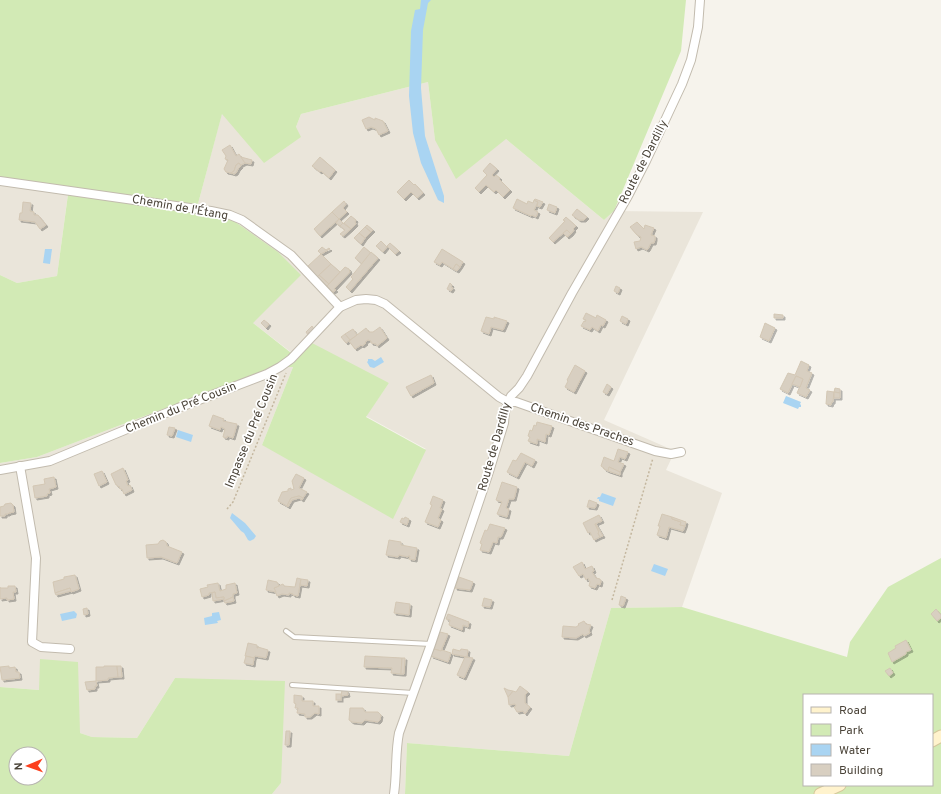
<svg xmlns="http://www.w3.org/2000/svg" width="941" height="794" font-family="Overpass,sans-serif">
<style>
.residential{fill:#eae5da}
.green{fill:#d2eab5;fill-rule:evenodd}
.water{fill:#a9d4f2}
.building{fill:#d8cfc1;stroke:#d3c7b4;filter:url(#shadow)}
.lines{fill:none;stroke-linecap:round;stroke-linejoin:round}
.lane-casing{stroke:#c2bbae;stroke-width:6}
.street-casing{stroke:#c2bbae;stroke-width:10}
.secondary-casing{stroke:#d6c79b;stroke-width:13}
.path{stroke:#c4b79f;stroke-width:1.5;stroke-dasharray:2 2;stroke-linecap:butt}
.lane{stroke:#fff;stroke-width:4}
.street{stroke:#fff;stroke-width:8}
.secondary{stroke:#fff3cd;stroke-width:11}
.labels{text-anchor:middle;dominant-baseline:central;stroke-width:3.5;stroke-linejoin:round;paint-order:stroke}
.street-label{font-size:12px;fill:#4b4439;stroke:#fff}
</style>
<defs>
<filter id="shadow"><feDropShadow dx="2" dy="2" stdDeviation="0" flood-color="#0004"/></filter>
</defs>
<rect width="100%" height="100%" fill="#f6f3ec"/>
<g class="residential">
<path d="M428,82L435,140L506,139L604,220L614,211L703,212L604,420L675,451L666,470L722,493L682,607L611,608L569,756L407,743L405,794H272L281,783L175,678L137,738L92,737L80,733L39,690L0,687V463L37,457L118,426L275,367H293L262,445L426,449L366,416L389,383L296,356L253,323L231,219L195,215L222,113L296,127L301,114Z"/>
<path d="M0,177L69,186L57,276L17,283L0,275Z"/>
</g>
<g class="green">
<path d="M0,0H686L681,51L614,211L604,220L506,139L456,179L435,140L428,82L301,114L296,127L301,137L264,163L222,114L195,215L231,219L278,252L301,275L253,323L295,356L312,343L389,383L366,417L426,450L393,519L262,445L293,367H275L118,426L37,457L0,463V275L17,283L57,276L69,187L0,177Z"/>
<path d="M941,558V794H405L407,743L569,756L611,608L682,607L847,657L850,642L888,587ZM804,695H932V785H804Z"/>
<path d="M40,659L78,662L80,733L92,737L137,738L175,678L285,681L281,783L272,794H0V687L39,690ZM16,754H40V778H16Z"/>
</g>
<g class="water">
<path d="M421,0H431L428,3L423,30L421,88L425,136L444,196V203L438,200L421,163L413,133L409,96L411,31L415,10L420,9Z"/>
<path d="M45,249H52L50,264L43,263Z"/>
<path d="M381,357L384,362L374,368L370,367L367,362L368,361V359H372L375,361Z"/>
<path d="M786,396L801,402L800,404L801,405V407H799L798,409L783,403Z"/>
<path d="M178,430L193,435L191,442L176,437Z"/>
<path d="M602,493L616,498L613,506L599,501V499H597L598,497H600Z"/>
<path d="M232,513L245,523L256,536L254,539L250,541L248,540L244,533L241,531L230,518Z"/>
<path d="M654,564L668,569L665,576L651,571Z"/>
<path d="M74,611L77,614L76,618L62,621L60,614Z"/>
<path d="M219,612L221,620L217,621L218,623L205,625L204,618L212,616V613Z"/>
</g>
<g class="building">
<path d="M369,117L375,120V118L383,121L388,131L379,135L376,129L371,127L366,129L362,120Z"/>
<path d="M230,145L236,156L239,154L245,163L241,165L239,163L236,165L234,171L231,173L226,172L224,169L228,160L225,159L226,156L222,150Z"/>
<path d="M241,157L252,160L251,164L245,163Z"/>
<path d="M320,157L335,170L329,178L321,171L320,172L312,166Z"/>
<path d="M239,163L241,166L238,169L236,173L234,174L231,173L234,171L236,165Z"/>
<path d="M490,163L497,169L492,175L494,177L496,175L500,178L499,179L510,190L503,197L496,190L494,192L486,185L479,192L475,188L487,175L483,171Z"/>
<path d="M409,180L414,185L415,184L423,193L417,198L411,192L404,199L397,192Z"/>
<path d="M517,199L527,204L528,201L533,203L534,200L538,202L534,210L538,212L536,217L532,215L531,216L513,208Z"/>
<path d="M535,199L543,202L540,207L537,206L538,202L534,200Z"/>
<path d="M344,201L346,204L343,208L347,212L339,219L332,212Z"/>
<path d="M23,202L31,203L30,211L34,212V215H38L46,225L40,229L35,222L19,220L20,213H22Z"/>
<path d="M549,204L557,207L555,213L547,210Z"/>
<path d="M577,209L587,217L584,220H579L572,215Z"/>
<path d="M332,212L339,219L320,236L314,229Z"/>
<path d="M351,216L356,220L355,222L356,224L351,229L344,223Z"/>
<path d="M566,217L576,226L573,229L574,230L571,234L567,230L553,242L549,238L565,221L563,220Z"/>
<path d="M339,219L343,223L340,226L336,223Z"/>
<path d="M637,222L644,229L645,225L654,228L651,235L655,236V239L654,243H651L648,249L647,250L641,247L636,249L634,242L640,241L641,237L637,235L630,227Z"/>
<path d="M343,223L351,229L343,236L340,234L345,230L340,226Z"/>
<path d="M367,225L373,230L371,232L365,227Z"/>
<path d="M365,227L371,232L365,238L359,233Z"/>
<path d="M567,230L571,234L567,237L563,233Z"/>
<path d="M359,233L365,238L361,244L354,238Z"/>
<path d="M381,241L387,247L383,252L376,246Z"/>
<path d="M390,243L399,251L395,254L387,246Z"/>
<path d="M322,247L326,250L329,248L330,249L321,254L318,251Z"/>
<path d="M364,247L371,253L362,264L355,258Z"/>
<path d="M442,249L463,262L460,267L456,264L453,269L442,262L440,265L434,262Z"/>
<path d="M371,252L378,258L350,291L346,287L353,279L351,277Z"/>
<path d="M321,254L331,264L317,277L308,266Z"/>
<path d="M331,264L340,272L329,284L319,275Z"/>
<path d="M456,264L460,267L457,271L453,269Z"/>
<path d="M345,267L349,269L350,272L334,289L336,290L333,292L327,286Z"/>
<path d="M319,275L329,284L327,286L317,277Z"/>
<path d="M450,283L452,285L451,287L453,288L451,291L447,289Z"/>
<path d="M616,286L620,288L618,293L614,291Z"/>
<path d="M586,313L596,318L597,315L606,320L603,326L601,325L598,331L592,327L590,330L581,326L584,321L585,322L586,320L583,319Z"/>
<path d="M774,314L783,315V318H774Z"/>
<path d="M622,316L628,319L626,324L620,321Z"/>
<path d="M486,317L494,319V317L507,321L503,330L491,327L489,334L481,331Z"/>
<path d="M264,320L269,324L266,328L261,323Z"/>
<path d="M765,323L775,328L769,341L760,337Z"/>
<path d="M312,326L314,329L310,333L309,332L308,334V335L306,332Z"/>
<path d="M380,327L387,338L377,346L376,344L371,343V341L368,340L365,342L366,343L362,346L361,345L355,349L349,341L366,328L369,332H373Z"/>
<path d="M353,329L357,335L350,340L345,334Z"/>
<path d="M345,334L350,340L346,343L341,337Z"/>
<path d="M801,361L809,365L807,371L812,373L806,388L810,390L806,397L797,393L803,379L796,376L788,393L780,389L788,373L795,375Z"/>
<path d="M575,365L585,371L574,392L565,387L568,381L567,380Z"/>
<path d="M431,375L434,383L411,396L406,387Z"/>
<path d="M796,376L803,379L800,387L792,384Z"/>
<path d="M607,384L611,387L607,394L603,392Z"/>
<path d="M835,388L840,389V393L834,392Z"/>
<path d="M827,391L834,392L833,402H832L831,405L826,404Z"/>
<path d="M834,392L840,393V398H834Z"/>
<path d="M213,415L224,419L223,421L237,424L233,438L227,436V438L223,437L225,429L221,427L220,430L209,426Z"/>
<path d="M537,422L552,426L549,435L546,434L545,442L537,439V444L528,441L530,437L528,436L530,430L532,431L534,425L536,426Z"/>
<path d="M169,427L175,428L172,436L167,435Z"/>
<path d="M618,449L628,452L625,459L620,457L618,462L624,464L620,472L609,467L608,471L604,469V468L601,466L604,457L614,461Z"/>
<path d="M521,453L535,460L532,466L525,462L517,477L507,472L513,460L516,461Z"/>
<path d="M609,467L620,472V475L608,471Z"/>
<path d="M123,468L128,480L126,481L128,486L130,485L132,490L124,494L122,489H120L119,486L118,487L117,485H116L111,474Z"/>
<path d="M102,471L107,482L99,486L94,474Z"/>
<path d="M296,474L304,478L299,488L307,492L303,498L299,496L291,498L287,506L278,501L282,492L288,491V489L291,488V490L294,489L292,481Z"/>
<path d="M54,477L56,487L49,489L50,493L47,494V496L35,498L33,486L45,484L44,479Z"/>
<path d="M502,482L517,487L514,499H509L506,508L509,509L507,517L497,514L502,502L496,500Z"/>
<path d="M299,496L303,498L302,500L299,498L292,500L288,507L287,506L291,498Z"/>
<path d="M433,496L443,500L440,508L442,509L438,518L441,520L438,527L425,522L432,505L430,504Z"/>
<path d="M589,500L597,503L595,508L587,507Z"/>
<path d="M11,503L13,505L14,512L9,513L8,514H5V516H0V507L4,506L5,504Z"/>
<path d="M662,514L672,517V519L681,522L680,525L685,526L683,531L669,527L666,538L657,535L660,526H658Z"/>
<path d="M599,515L602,521L595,524L599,532L598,533L600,537L594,540L590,532L588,533L583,523Z"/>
<path d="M405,517L409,519L407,525L400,522L402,518L404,519Z"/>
<path d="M672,517L686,522L685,526L680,525L681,522L672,519Z"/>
<path d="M490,524L505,528L501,537H498L497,543L493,542L489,552L480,550L482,544L480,543L485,530L487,531Z"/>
<path d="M595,524H596L603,536L600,537L598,533L599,532Z"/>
<path d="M163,540L166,542L167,546L182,552L177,563L161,557L147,558L146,545L158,544L160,541Z"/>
<path d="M389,540L401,542V545L417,548L415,560L409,559L410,556H408V557L399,555L398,557L386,555Z"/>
<path d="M582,562L585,569L592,566L594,571L592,572L596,578L600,579L601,581L600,585L597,584L595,588L589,586L590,582L588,578L586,580L583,574L579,576L573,567Z"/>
<path d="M75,575L79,589L71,592L70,588L55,593L53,582L64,579V577Z"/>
<path d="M459,577L473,582L470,590L455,588Z"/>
<path d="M297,578L301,579L298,596L293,595V594L289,593V595L282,594L277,596L274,588L283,584L284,586L295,587Z"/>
<path d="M301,579L308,580L307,586L300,585Z"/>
<path d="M268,580L277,582L279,586L274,588L276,592L266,590Z"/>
<path d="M218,583L220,591L226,589V585L235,583L237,593L233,594V597L224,601V597L216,598L215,592L209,593V595L202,597L200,589L208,587L207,585Z"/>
<path d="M8,586H15L16,592H13L14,599L7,600V598L0,599V587V588H8Z"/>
<path d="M70,588L71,591L56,595L55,593Z"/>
<path d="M215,592L216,598L224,597V599L213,601L212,593Z"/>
<path d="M621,596L626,598L623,606L619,605Z"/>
<path d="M233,597L234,601L225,603L224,601Z"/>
<path d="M484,598L492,600L490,607L482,606Z"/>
<path d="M396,602L410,604L409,615L394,613Z"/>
<path d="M87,608L88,614L84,615L83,609Z"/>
<path d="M936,609L941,615V618L937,621L931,614Z"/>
<path d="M448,614L469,622L468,627L463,625L462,630L449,625L450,620L446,619Z"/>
<path d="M584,621L586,624L591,625L589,630L590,633L584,636L583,634L576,638L562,637L563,626L576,627L579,625L578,624Z"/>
<path d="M440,632L448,634L441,651L434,649Z"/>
<path d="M906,640L911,650L906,652V654L892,662L888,653L896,648L895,646Z"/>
<path d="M248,643L257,645V648H258V647L268,650L266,658L255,656L254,658L245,656Z"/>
<path d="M434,649L441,651L442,650L451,653L448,662L431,656Z"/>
<path d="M453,649L460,651L461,649L468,650L467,657L452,654Z"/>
<path d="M246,656L254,658L253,665L244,663Z"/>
<path d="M365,656L402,658L401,674L391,673L392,668L364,667Z"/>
<path d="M465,657L473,658L464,678L457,675Z"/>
<path d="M402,658H405L404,674H401Z"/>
<path d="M9,666V668L15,667L16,672H19L20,678L2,680L0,667Z"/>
<path d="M104,666H117L118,677L108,678V680L96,681V667H104Z"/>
<path d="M117,666H121L122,677H118Z"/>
<path d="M890,668L893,673L889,676L885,671Z"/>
<path d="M96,681L97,686H95V689L87,690L85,682Z"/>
<path d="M520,686L528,692L525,695V703L530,707L525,714L523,711L517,712L514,707L516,706L515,704L509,705L508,697L513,691L516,692Z"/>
<path d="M504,688L508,690L513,691L508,697Z"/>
<path d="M342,690L347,691L348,695L341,696Z"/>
<rect x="336" y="694" width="5" height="6"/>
<path d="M294,695L302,696V701H313V706H319V714L315,713L310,717H305V714L297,713L298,708H295L296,704L294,703Z"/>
<path d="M350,708H363L365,712H378L381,715L380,720L378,722L365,720L362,723L352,722L349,720Z"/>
<path d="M286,731H290L289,745H285Z"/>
</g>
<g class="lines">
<g class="lane-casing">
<g id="lane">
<path d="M286,631L294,637L431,644"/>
<path d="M292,685L413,693"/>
</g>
</g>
<g class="street-casing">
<g id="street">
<path d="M0,181L211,211L230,215L242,220L291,255L340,307"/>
<path d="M20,466L36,558L32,642L41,647L70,649"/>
<path d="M0,470L50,461L178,408L267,374L280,367L291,359L340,307L356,300L366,299L376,300L385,304L499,397L508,402H516L655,451L671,454L681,452"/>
<path d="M394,794C397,774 395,753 399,733L431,644L487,478L504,423L505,412L508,402L511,396L519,388L527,376L572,293L628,196L646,161L682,84L691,60L698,27L700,0"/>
</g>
</g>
<g class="secondary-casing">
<g id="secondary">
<path d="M932,741L941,736"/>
<path d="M820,794L840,785"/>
</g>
</g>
<g class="path">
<path d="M227,509L233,502L286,373"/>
<path d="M612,600L653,458"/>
</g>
<use href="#lane" class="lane"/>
<use href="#street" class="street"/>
<use href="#secondary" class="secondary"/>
</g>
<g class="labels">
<g class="street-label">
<text transform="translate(644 162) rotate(-63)">Route de Dardilly</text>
<text transform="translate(180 208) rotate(10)">Chemin de l'Étang</text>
<text transform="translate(181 408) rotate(-22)">Chemin du Pré Cousin</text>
<text transform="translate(582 425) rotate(19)">Chemin des Praches</text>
<text transform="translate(252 431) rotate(-68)">Impasse du Pré Cousin</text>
<text transform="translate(495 447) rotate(-74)">Route de Dardilly</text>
</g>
</g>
<rect x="803" y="694" width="130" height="92" fill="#ffffff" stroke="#b7b4b0"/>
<rect x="811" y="707" width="20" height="6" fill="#fff3cd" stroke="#b7b4b0"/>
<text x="839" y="714" font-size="12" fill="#4b4439">Road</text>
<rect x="811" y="724" width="20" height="12" fill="#d2eab5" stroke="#b7b4b0"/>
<text x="839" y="734" font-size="12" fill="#4b4439">Park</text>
<rect x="811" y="744" width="20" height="12" fill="#a9d4f2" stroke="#b7b4b0"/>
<text x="839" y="754" font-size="12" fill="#4b4439">Water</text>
<rect x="811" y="764" width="20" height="12" fill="#d8cfc1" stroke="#b7b4b0"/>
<text x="839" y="774" font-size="12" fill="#4b4439">Building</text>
<g transform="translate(28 766) rotate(268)"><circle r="19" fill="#ffffff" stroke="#b7b4b0"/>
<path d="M0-3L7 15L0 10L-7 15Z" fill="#fc3f1d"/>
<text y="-6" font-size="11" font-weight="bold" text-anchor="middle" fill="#4b4439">N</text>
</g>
</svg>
